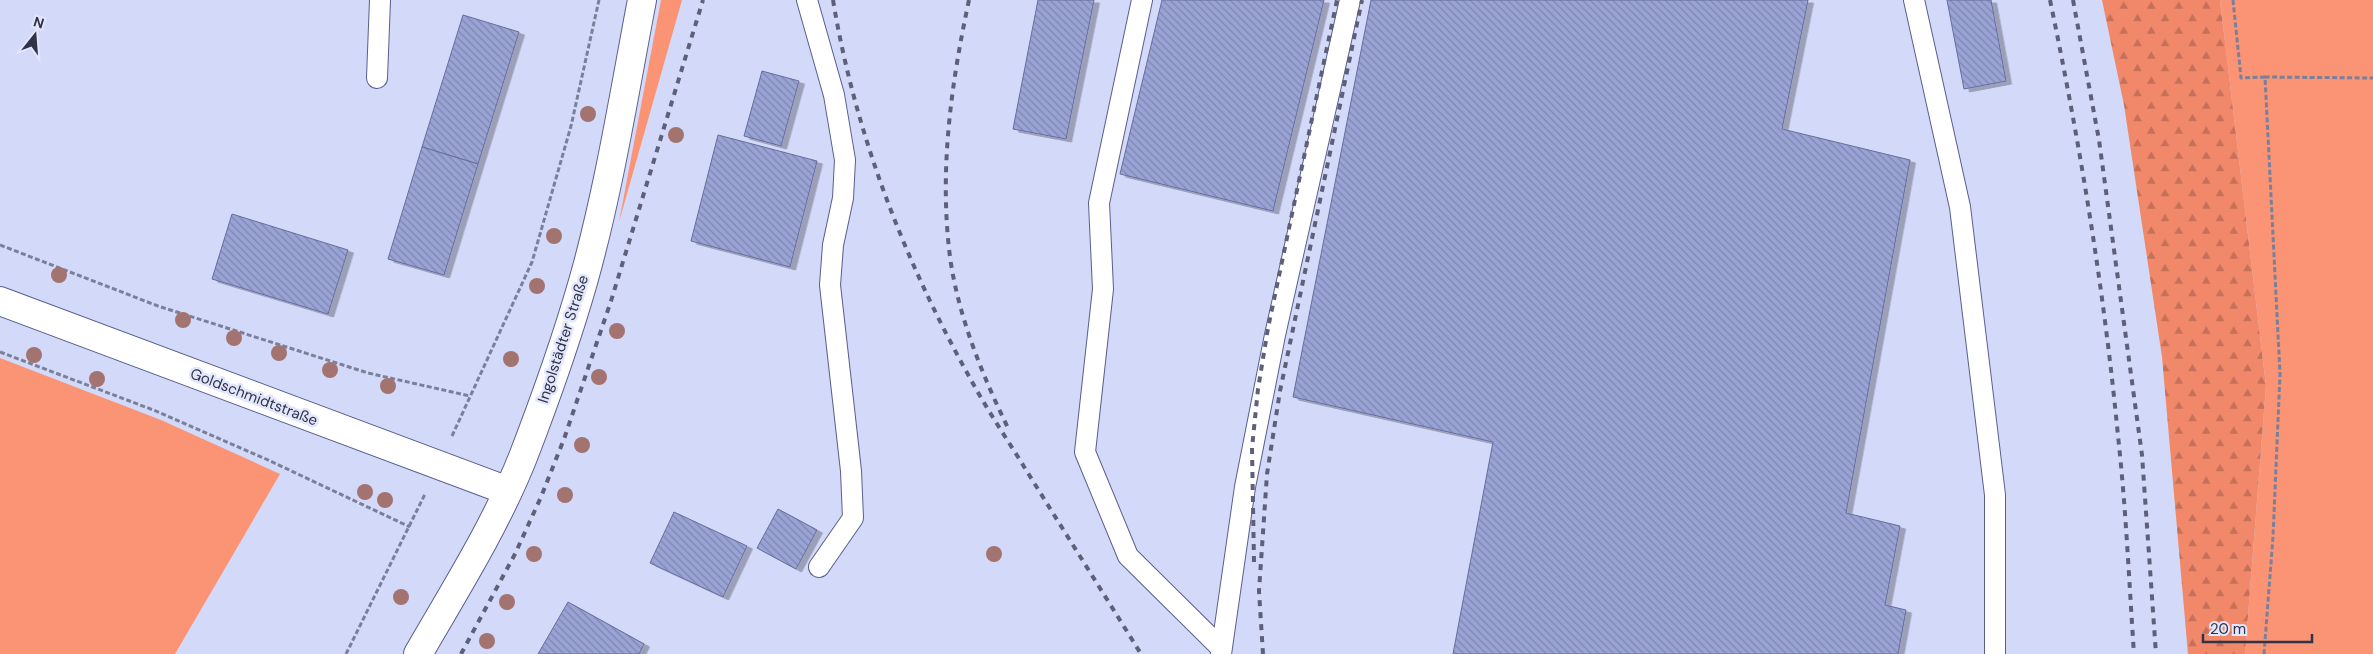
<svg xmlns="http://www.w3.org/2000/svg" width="2373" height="654" font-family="'DM Sans',sans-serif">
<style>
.grass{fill:#fb9375}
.forest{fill:url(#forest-firs)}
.building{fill:url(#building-back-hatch);stroke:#666d9c;filter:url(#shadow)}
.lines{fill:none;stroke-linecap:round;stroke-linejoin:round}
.service-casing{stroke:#585f8d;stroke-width:22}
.minor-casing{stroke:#585f8d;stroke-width:30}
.tertiary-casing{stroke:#585f8d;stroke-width:30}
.path{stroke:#7b809a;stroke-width:3;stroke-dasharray:5 2.5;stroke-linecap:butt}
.service{stroke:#fff;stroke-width:20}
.minor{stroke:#fff;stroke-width:28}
.tertiary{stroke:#fff;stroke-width:28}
.rail{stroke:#5d6078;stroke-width:4;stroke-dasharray:6 6;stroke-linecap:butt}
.tree{fill:#a37370}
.labels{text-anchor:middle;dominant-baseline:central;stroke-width:5;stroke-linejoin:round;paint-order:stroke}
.street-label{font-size:15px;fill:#313449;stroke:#e3e7fd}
</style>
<defs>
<pattern id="forest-firs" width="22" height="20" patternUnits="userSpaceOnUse" patternTransform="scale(1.25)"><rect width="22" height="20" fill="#f2886a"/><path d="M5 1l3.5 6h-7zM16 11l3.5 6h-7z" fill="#c57059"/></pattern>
<pattern id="building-back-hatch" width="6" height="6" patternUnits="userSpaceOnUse" patternTransform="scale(1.25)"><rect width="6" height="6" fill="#9aa3d5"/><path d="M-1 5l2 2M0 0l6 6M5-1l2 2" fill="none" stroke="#7e86af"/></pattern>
<filter id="shadow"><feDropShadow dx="5.5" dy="3" stdDeviation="0" flood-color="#0004"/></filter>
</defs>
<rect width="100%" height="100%" fill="#d3d9f9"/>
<g class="grass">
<path d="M661,0H682L619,222Z"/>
<path d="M2220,0H2373V654H2245L2266,386Z"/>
<path d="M0,358L161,420L280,474L175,654H0Z"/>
</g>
<path class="forest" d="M2102,0H2220L2266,386L2245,654H2188L2162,357L2124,105Z"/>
<g class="building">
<path d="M1038,0H1094L1066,139L1013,129Z"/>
<path d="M1162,0H1324L1273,211L1120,174Z"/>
<path d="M1371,0H1808L1782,129L1910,160L1846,513L1900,526L1885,605L1906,610L1898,654H1453L1493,442L1293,397Z"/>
<path d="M1947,0H1991L2006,81L1964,89Z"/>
<path d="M463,15L519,32L478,164L422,147Z"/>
<path d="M762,71L799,81L781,146L744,136Z"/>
<path d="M718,135L817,161L790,267L691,241Z"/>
<path d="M422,147L478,164L444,275L388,259Z"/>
<path d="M232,214L348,250L328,314L212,279Z"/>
<path d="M778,509L817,530L796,569L757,548Z"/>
<path d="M674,512L747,546L723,597L650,563Z"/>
<path d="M568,602L644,644L639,654H538Z"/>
</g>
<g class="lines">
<g class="service-casing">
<g id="service">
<path d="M807,0L834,95L845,160L843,198L833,245L830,285L851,471L853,518L819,567"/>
<path d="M1142,0L1099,203L1103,289L1085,452L1128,556L1221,648"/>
<path d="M1914,0L1960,207L1995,495V654"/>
<path d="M377,78L380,0"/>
<path d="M1221,654L1245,487L1275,335L1350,0"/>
</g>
</g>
<g class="minor-casing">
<path id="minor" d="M0,301L508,491"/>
</g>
<g class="tertiary-casing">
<path id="tertiary" d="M418,654C455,590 495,527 523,457C545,400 566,341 583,282C609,190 624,94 642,0"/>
</g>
<g class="path">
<path d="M2233,0L2241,78L2265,77"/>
<path d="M0,245L158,306L368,373L470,396"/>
<path d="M0,352L156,411L266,459L410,527"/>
<path d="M452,436L532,262L571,126L599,0"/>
<path d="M346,654L425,494"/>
<path d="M2264,654L2273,537L2280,374L2265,77L2373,78"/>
</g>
<use href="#service" class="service"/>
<use href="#minor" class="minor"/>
<use href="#tertiary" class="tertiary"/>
<g class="rail">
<path d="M833,0C855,133 904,260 970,378C986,408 1005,436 1023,465C1062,528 1102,591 1141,654"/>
<path d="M969,0C951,84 939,171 950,257C958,316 983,377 1009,430"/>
<path d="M2050,0C2080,144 2104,290 2118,436C2126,508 2129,581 2134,654"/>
<path d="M2073,0L2099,140L2142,455L2156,654"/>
<path d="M1254,562L1252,448L1258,389L1268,328L1337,0"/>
<path d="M461,654L515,554L541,497L564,439L611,301L703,0"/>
<path d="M1263,654L1259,591L1267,474L1280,391L1362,0"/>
</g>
</g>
<g class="tree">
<circle cx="588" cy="114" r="8"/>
<circle cx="676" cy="135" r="8"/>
<circle cx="554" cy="236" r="8"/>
<circle cx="59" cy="275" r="8"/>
<circle cx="537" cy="286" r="8"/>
<circle cx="183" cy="320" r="8"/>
<circle cx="617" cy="331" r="8"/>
<circle cx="234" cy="338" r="8"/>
<circle cx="279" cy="353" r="8"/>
<circle cx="34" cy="355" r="8"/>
<circle cx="511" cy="359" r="8"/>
<circle cx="330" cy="370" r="8"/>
<circle cx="599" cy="377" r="8"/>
<circle cx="97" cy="379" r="8"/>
<circle cx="388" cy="386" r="8"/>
<circle cx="582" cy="445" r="8"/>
<circle cx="365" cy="492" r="8"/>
<circle cx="565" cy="495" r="8"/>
<circle cx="385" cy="500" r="8"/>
<circle cx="534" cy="554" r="8"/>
<circle cx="994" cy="554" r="8"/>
<circle cx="401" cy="597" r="8"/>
<circle cx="507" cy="602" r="8"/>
<circle cx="487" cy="641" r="8"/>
</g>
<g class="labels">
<g class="street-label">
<text transform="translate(563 339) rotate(-72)">Ingolstädter Straße</text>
<text transform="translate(254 397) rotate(21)">Goldschmidtstraße</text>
</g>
</g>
<g transform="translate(35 35) rotate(17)" stroke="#e3e7fd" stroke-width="4" paint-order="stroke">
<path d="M0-4L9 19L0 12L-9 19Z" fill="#313449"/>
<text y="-8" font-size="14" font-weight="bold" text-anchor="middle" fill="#313449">N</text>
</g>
<path d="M2203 634v8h109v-8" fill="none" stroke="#313449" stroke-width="2.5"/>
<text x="2210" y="634" font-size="15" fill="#313449" stroke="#e3e7fd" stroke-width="4" paint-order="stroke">20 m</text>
</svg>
